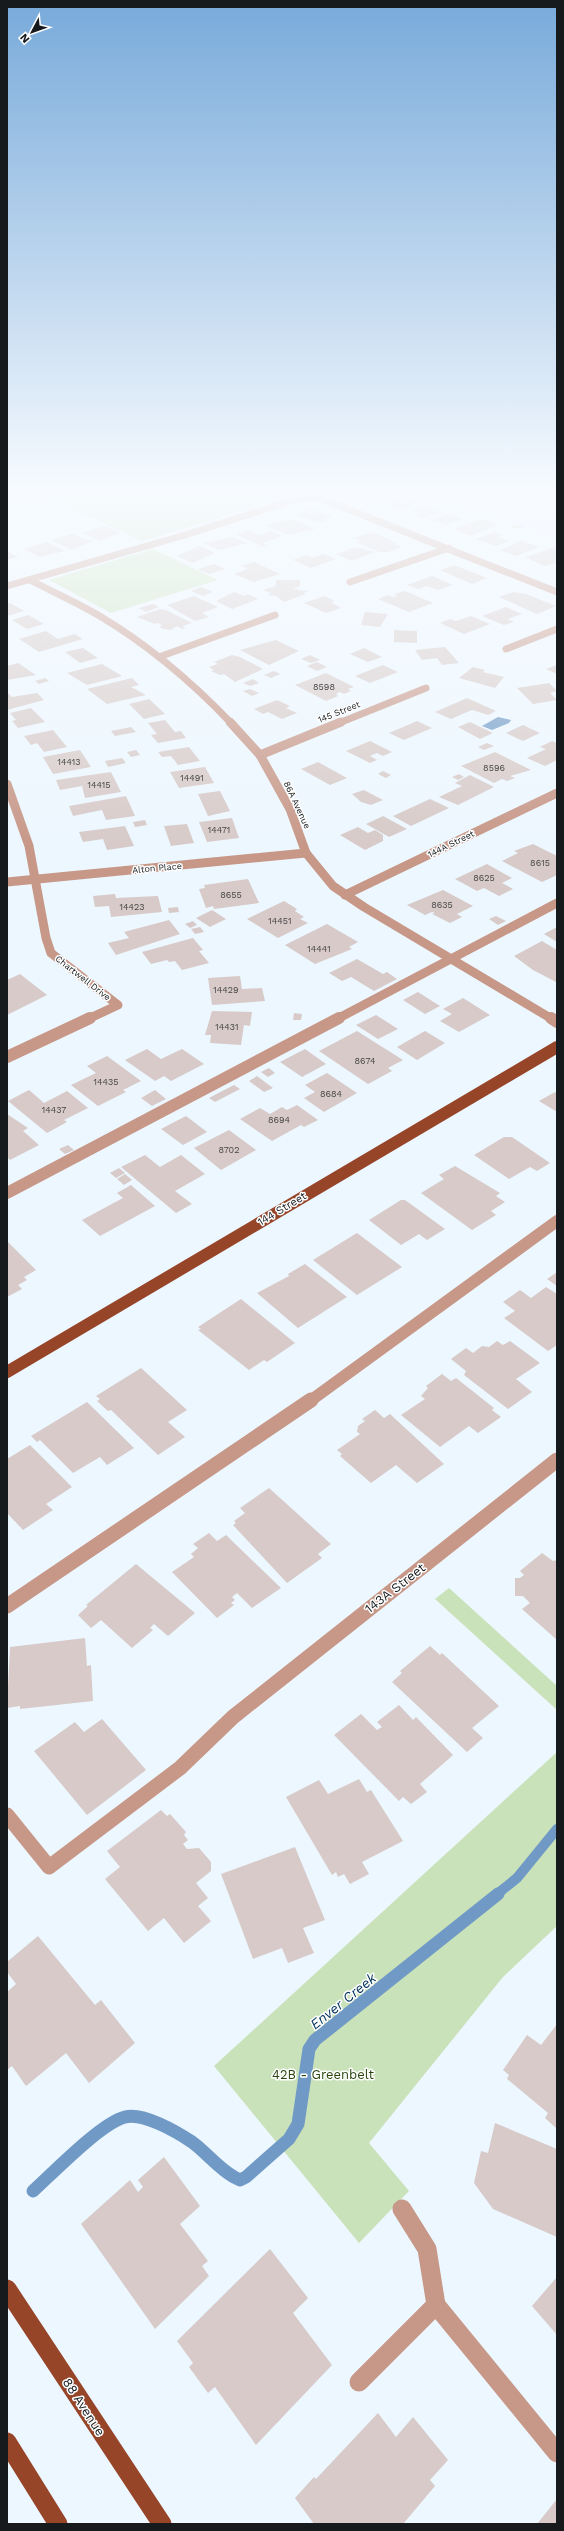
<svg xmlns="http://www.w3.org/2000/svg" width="564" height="2531" font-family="'Work Sans',sans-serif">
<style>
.education{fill:#eee8fd}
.green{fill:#cae2ba}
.water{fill:#709ac5}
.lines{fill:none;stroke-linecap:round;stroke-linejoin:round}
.stream-far1{stroke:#709ac5;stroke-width:10}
.stream{stroke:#709ac5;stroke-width:13}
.building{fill:#d7cac8}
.minor-far4{stroke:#c79787;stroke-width:7}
.minor-far3{stroke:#c79787;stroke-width:9}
.minor-far2{stroke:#c79787;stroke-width:12}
.minor-far1{stroke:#c79787;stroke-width:15}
.minor{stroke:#c79787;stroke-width:19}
.major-far1{stroke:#974529;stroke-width:12}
.major{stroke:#974529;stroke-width:19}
.labels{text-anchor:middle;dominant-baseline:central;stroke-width:3;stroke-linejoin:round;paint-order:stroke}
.number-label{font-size:9px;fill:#464647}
.far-street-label{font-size:9px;fill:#161a1c;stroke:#fff}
.street-label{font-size:11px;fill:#161a1c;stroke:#fff}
.near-street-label{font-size:13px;fill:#161a1c;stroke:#fff}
.near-park-label{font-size:13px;fill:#2a460f;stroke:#fff}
.near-water-label{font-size:14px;font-style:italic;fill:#063760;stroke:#fff}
</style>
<rect width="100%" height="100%" fill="#edf7ff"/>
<path class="education" d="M432,494H557V540Z"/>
<g class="green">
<path d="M40,494H296L142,541Z"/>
<path d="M153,549L218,580L111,613L49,580Z"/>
<path d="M449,1588L557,1686V1710L435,1599Z"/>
<path d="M557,1752V1926L503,1977L369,2143L409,2191L359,2243L214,2066Z"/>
</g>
<path class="water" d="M498,717L511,720L509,723L492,730L482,726Z"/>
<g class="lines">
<path class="stream-far1" d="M496,1895L517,1878L557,1829"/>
<path class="stream" d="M33,2191C53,2173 101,2123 125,2117C143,2112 177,2132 192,2142C207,2153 218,2168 234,2177L240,2180L246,2177L289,2139L298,2124L309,2049L315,2040L498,1894"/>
</g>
<g class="building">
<path d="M7,494H13L11,497H14L7,503Z"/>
<path d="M364,494H402L378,502L359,495Z"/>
<path d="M402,496L408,497L421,502L400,510L385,504L401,499L397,498Z"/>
<path d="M425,506L441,513L423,518L414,515L419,513L412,511Z"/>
<path d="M311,509L325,514L333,517L323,520L327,522H316L297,515Z"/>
<path d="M449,514L463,519L446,525L430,520Z"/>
<path d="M292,519L315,529L288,535L265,525Z"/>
<path d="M481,519L499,524L470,536L454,529Z"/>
<path d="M517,524L524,527L517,529L510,527Z"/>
<path d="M105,526L120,533L100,541L82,533Z"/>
<path d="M248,530L258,535L271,531L283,536L262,543L269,546L263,547L236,534Z"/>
<path d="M372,532L397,543L394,544L402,547L388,552H379L356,542L360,541L354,538Z"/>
<path d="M496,532L503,535L497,537L509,541L496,546L476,539Z"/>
<path d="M72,534L84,539L93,541L72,550L51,540Z"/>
<path d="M232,537L247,543L219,550L204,543Z"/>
<path d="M521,541L539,547L516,556L500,550Z"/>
<path d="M47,542L65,551L39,557L24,549Z"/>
<path d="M199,546L215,553L193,563L177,556Z"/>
<path d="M356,547L375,552L352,561L336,554Z"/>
<path d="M556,547L557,559L554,560L557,562L545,566L525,557Z"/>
<path d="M7,551L18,557L7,560Z"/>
<path d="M323,554L336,559L311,568L293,560L306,555L312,558Z"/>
<path d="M254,562L280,574L254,582L234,574L248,569L242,566Z"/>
<path d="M214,564L225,569L209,574L198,569Z"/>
<path d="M454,565L487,578L472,584L440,570Z"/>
<path d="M432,576L453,585L438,590L427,586L418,589L407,585Z"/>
<path d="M276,580H300V586L293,589L309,591L303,593L306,594L284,602L276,596L268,595L271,593L263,590L276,586Z"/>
<path d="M201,587L213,592L203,596L191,591Z"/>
<path d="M405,591L433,603L409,612L378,599L388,595L393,597L397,596L394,594Z"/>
<path d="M234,592L244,596L247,594L258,599L232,609L216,601Z"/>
<path d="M514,592L526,594L556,606L537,614L499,597Z"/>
<path d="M194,596L218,607L202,613L209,617L195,621L167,605Z"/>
<path d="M325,596L335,601L331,602L341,608L326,613L304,603Z"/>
<path d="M10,603L24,611L7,616V604Z"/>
<path d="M153,604L159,607L146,612L139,608Z"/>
<path d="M506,607L522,614L508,619L514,622L504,625L482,616Z"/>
<path d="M160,609L166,610L192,623L182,626L185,628L182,629L177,626L170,630L164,629L159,627L162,625L158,623L155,624L137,617Z"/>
<path d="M365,612L388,614L380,627L361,625Z"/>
<path d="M28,615L44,624L27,629L12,620Z"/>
<path d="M471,616L490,624L464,634L440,623L450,619L456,621Z"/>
<path d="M394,630L417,631V643L394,642Z"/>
<path d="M46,631L58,639L75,634L83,639L39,652L19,639Z"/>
<path d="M276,640L299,651L269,665L240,650Z"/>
<path d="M445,647L459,663L442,665L437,658L422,660L415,650Z"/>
<path d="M83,648L98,658L80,663L65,652Z"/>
<path d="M364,648L382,657L368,662L350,654Z"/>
<path d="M232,655L240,657L263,669L235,682L224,674L220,675L211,671L214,670L209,667L218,664L214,662Z"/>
<path d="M310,655L320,660L311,663L301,659Z"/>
<path d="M317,662L327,667L317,671L307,666Z"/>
<path d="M18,663L36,675L7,680V666Z"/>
<path d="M102,664L122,676L87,685L67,673Z"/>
<path d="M383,665L398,672L370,683L355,676Z"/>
<path d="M557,665V674L546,669Z"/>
<path d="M473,667L485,670L483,672L504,677L495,688L459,678Z"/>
<path d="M274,671L280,674L271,678L264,675Z"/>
<path d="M326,673L354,687L348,689L351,691L344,694L340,692L336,694L338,696L326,701L295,685Z"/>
<path d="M45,678L49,681L39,684L35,681Z"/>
<path d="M132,678L139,685L131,687L146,695L107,704L87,689Z"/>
<path d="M253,679L259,683L250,686L243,683Z"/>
<path d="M549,683L557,691L550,693L557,700L533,704L517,688Z"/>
<path d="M250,689L259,693L252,696L243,691Z"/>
<path d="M7,692L12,697L37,693L44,700L7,710Z"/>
<path d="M467,698L496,711L488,715L472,710L451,719L435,712Z"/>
<path d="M149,699L165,714L144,719L129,704Z"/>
<path d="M277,700L290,706L286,708L297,713L282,719L268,712L263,714L254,709Z"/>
<path d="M31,708L45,722L18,728L12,721L16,720L10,713Z"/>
<path d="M165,720L175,732L181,731L186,738L158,743L151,735L157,734L148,723Z"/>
<path d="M417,721L432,728L404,740L389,733Z"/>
<path d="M470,722L493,733L480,739L458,727Z"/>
<path d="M523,725L540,733L523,741L506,733Z"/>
<path d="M131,727L136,732L115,736L111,731Z"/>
<path d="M53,730L67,747L44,752L37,743L31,745L24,736Z"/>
<path d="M370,741L392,752L383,756L377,753L370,756L377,760L370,763L346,751Z"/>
<path d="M552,741L557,743V760L545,766L527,758L546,749L540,747Z"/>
<path d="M487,743L494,746L484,750L478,747Z"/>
<path d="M189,747L200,761L178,765L171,756L162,757L158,752Z"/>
<path d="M80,750L91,767L53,774L43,757Z"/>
<path d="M136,750L140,755L131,757L127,752Z"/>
<path d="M495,752L531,770L510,776L515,778L507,781L502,779L494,783L461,766Z"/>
<path d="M122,758L126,763L108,767L105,761Z"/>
<path d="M318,762L347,778L330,785L301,769Z"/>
<path d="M205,767L214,783L179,788L170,772Z"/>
<path d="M383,771L391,775L386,778L378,774Z"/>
<path d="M111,772L121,792L85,798L82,786L60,790L56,780Z"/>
<path d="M459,774L464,777L458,780L452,777Z"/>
<path d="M470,775L494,787L458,805L439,797L462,786L455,783Z"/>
<path d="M364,790L383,800L371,805L361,802L352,794Z"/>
<path d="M220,791L230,811L208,816L198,794Z"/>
<path d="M126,796L135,816L106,820L102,810L73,816L69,806Z"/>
<path d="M430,799L449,808L411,826L393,816Z"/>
<path d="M383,816L407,829L389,837L366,824Z"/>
<path d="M232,818L239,838L207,842L199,822Z"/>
<path d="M145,820L147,825L135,827L133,822Z"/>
<path d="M187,824L194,843L171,846L164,826Z"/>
<path d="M125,826L134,846L107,850L103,839L83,842L79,832Z"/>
<path d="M358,827L368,833L375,830L383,835V841L365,850L340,835Z"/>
<path d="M533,844L557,856V875L542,882L502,861L518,853L514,851Z"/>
<path d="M487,864L512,878L502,883L513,889L499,896L484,888L477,891L455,879Z"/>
<path d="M248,879L259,903L214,909L213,906L206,908L199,889L205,888L204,885Z"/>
<path d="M443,890L473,906L457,914L462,917L450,923L432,914L435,913L432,912L425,915L407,905Z"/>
<path d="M115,894L116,898L158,896L162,912L111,917L109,906L95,907L93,896Z"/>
<path d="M284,901L297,909L295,911L304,917L300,919L308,923L278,938L247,919Z"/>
<path d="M178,907L179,912L169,913L168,908Z"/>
<path d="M212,910L226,919L210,927L196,918Z"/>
<path d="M496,916L506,921L498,925L489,919Z"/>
<path d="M169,920L180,934L116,955L108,943L129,938L124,932Z"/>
<path d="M193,921L197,925L190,928L185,924Z"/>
<path d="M327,924L358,942L349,947L352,949L315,964L285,945Z"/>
<path d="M200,927L204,932L195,934L191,929Z"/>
<path d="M557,927V942L544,934Z"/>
<path d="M193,938L203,950L199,951L209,963L182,970L175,961L169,962L167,960L151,964L142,952Z"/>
<path d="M542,941L557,950L556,982L533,970L514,956Z"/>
<path d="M357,959L383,974L387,972L397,979L374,991L351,977L342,981L329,973Z"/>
<path d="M20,974L47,995L7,1015V980Z"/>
<path d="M240,976L242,989L262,988L265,1001L212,1005L208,978Z"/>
<path d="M418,992L440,1006L425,1014L403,1000Z"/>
<path d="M463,998L490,1015L459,1032L440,1021L452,1014L443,1009Z"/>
<path d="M212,1011L252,1012L250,1026L244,1025L241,1045L210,1043L211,1035H205Z"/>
<path d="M294,1013L302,1014L301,1020H293Z"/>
<path d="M376,1015L398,1029L378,1039L356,1025Z"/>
<path d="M357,1031L403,1060L388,1068L392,1071L368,1084L319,1051Z"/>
<path d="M425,1031L445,1043L417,1060L397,1047Z"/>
<path d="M147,1049L161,1059L182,1049L204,1064L171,1081L164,1076L155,1081L125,1060Z"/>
<path d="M305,1049L326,1064L302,1077L280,1062Z"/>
<path d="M107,1056L141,1081L123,1090L126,1092L98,1106L71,1085L96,1073L87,1066Z"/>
<path d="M269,1068L275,1073L268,1077L261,1072Z"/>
<path d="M327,1073L357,1093L324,1112L304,1098L315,1092L305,1085Z"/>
<path d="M257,1076L273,1088L264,1092L249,1081Z"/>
<path d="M234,1085L240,1089L215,1102L209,1098Z"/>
<path d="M29,1090L44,1103L67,1091L88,1108L64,1120L67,1122L47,1133L8,1101Z"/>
<path d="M155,1090L166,1099L152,1106L141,1098Z"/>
<path d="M555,1092L557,1093V1112L539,1101Z"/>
<path d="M297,1105L318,1120L304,1127L301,1125L272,1141L240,1119L260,1108L270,1114L282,1107L287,1110Z"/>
<path d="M7,1114L28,1128L23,1131L39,1145L10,1160L7,1157Z"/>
<path d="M186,1116L207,1132L183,1145L161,1129Z"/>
<path d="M229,1130L256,1150L221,1170L194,1148Z"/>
<path d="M504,1137H512L550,1163L537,1171L530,1167L509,1179L474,1155Z"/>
<path d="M68,1145L74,1150L65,1154L59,1149Z"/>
<path d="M145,1155L160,1167L181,1155L205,1174L175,1191L192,1204L176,1213L121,1167Z"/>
<path d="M455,1166L500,1193L496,1196L505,1202L491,1211L496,1215L472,1230L421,1193L444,1179L439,1175Z"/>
<path d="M119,1168L125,1173L116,1178L110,1173Z"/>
<path d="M125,1174L132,1180L124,1185L117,1179Z"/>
<path d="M131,1185L155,1206L100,1236L82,1220L123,1198L117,1193Z"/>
<path d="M401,1200H405L445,1229L427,1240L419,1234L401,1245L369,1220Z"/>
<path d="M357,1233L402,1267L357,1295L313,1260Z"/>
<path d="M7,1241L36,1270L24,1277L27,1280L18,1285L22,1289L7,1297Z"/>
<path d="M305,1264L347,1297L298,1328L257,1293L289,1276L288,1274Z"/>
<path d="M557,1272V1286L547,1279Z"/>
<path d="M546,1287L557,1294V1345L548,1351L504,1318L515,1311L503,1302L520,1290L531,1298Z"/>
<path d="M241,1299L295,1343L267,1362L264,1360L249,1370L198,1330L201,1329L198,1327Z"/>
<path d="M497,1341L503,1345L510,1341L540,1363L516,1379L532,1392L508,1409L464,1375L466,1371L451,1359L466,1348L473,1353L482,1346L489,1347Z"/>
<path d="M141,1368L187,1410L168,1422L185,1437L158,1455L111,1410L108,1411L97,1401L100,1399L96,1396Z"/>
<path d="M442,1374L451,1381L456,1378L494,1408L492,1410L501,1417L478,1433L469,1426L440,1447L401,1415L425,1399L421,1396L428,1388L426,1386Z"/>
<path d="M87,1402L134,1448L107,1465L100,1457L73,1473L40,1440L37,1442L31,1436Z"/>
<path d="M375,1410L384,1418L390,1414L444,1464L417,1483L396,1465L371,1483L340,1456L342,1454L337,1450L360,1434L357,1432L358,1426L365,1421L362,1419Z"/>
<path d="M30,1445L72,1487L46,1504L53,1510L23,1530L7,1513V1459Z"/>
<path d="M269,1488L331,1544L318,1554L322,1558L287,1583L233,1525L236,1523L234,1521L245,1513L240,1508Z"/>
<path d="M209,1533L217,1541L226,1535L281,1588L252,1608L237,1593L232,1597L235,1600L231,1603L234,1605L217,1618L172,1572L194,1557L191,1554L198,1548L193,1544Z"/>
<path d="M542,1553L553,1561L557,1560V1640L522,1609L530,1603L523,1596H515V1578H520L524,1575L520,1571Z"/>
<path d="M136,1564L195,1613L168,1636L154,1624L150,1628L153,1630L132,1648L101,1620L91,1628L78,1615L88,1606L86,1605Z"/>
<path d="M85,1638L87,1666L91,1665L93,1701L20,1709V1706L7,1708L10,1647Z"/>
<path d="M430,1646L440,1655L442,1653L499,1706L472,1728L483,1738L467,1752L392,1682L402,1673L400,1671Z"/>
<path d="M399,1705L413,1720L416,1717L453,1755L420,1784L427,1792L411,1804L403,1797L399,1801L334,1735L361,1714L377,1730L382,1727L377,1722Z"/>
<path d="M102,1719L146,1770L87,1815L34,1751L75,1722L84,1732Z"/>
<path d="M359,1779L367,1792L371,1790L403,1841L362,1862L369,1874L350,1884L344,1874L338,1877L336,1872L332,1875L286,1797L319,1780L328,1794Z"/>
<path d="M161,1810L167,1816L170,1814L186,1832L184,1835L188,1840L183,1844L187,1849L199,1848L211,1862V1871L196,1883L208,1898L198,1906L211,1921L184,1943L164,1918L148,1931L105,1879L120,1867L107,1851Z"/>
<path d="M295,1847L325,1920L303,1928L314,1953L288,1963L282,1948L253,1959L221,1874Z"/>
<path d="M38,1936L95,2005L101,2000L135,2043L89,2083L66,2053L26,2086L12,2066L7,2070V1992L16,1984L7,1972V1962Z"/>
<path d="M557,2024V2129L545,2118L548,2113L507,2079L509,2075L503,2070L527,2035L541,2045Z"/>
<path d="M495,2123L557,2149V2237L493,2209L474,2183L481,2151L488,2153Z"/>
<path d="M164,2157L200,2206L180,2224L208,2261L202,2266L209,2276L155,2329L81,2224L130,2180L138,2192L143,2187L138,2180Z"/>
<path d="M270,2249L308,2298L293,2313L332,2365L256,2445L215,2387L208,2393L189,2367L193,2363L177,2341Z"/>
<path d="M557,2277V2335L532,2306Z"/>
<path d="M378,2413L396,2437L413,2417L448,2460L430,2480L435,2486L403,2524H314L295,2498L314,2477L316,2479Z"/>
<path d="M557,2499V2524H537Z"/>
</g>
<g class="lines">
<g class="minor-far4">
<path d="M30,580C53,592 76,602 98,615C147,644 192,682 231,723"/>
<path d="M350,582L449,548"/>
<path d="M7,586L185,535L297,499L317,497L557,592"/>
<path d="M506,649L557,629"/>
<path d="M159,657L275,615"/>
<path d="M339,723L426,688"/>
</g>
<g class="minor-far3">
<path d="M230,722L260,755L290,809L306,853L333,886L364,907L552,1019"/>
<path d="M260,755L341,722"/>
<path d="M7,784L29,846L46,938L51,953L118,1005L88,1019"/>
<path d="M7,882L306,853"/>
<path d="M345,895L557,793"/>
<path d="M337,1019L557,903"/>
</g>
<g class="minor-far2">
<path d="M551,1018L557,1022"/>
<path d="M7,1057L90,1018"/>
<path d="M7,1193L339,1018"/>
<path d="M310,1401L557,1221"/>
</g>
<g class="minor-far1">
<path d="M7,1606L311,1400"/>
<path d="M7,1815L49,1867L180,1768L233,1717L557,1460"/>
</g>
<g class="minor">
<path d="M436,2305L557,2453"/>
<path d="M359,2382L436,2305L427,2249L402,2209"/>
</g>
<path class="major-far1" d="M7,1372L557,1047"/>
<g class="major">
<path d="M7,2289L162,2524"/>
<path d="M7,2442L58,2524"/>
</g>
</g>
<linearGradient id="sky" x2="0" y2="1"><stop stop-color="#78aada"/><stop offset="0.58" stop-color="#f7fbff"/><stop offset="1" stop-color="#f7fbff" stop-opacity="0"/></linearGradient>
<rect width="564" height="848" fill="url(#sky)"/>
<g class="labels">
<g class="number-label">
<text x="324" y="687">8598</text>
<text x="69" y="762">14413</text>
<text x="494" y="768">8596</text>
<text x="192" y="778">14491</text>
<text x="99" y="785">14415</text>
<text x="219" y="830">14471</text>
<text x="540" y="863">8615</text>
<text x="484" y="878">8625</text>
<text x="231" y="895">8655</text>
<text x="442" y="905">8635</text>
<text x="132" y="907">14423</text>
<text x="280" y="921">14451</text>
<text x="319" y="949">14441</text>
<text x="226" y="990">14429</text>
<text x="227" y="1027">14431</text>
<text x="365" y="1061">8674</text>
<text x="106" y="1082">14435</text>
<text x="331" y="1094">8684</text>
<text x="54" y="1110">14437</text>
<text x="279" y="1120">8694</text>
<text x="229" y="1150">8702</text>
</g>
<g class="far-street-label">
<text transform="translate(339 712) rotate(-22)">145 Street</text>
<text transform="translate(297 805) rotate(65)">86A Avenue</text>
<text transform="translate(451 844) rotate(-26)">144A Street</text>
<text transform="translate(157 868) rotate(-5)">Alton Place</text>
<text transform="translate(83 978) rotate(38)">Chartwell Drive</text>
</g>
<g class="street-label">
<text transform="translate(282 1209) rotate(-31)">144 Street</text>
</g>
<g class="near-street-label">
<text transform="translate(395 1588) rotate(-38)">143A Street</text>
<text transform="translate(84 2407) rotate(57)">88 Avenue</text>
</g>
<g class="near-park-label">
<text x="323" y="2074">42B - Greenbelt</text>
</g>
<g class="near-water-label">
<text transform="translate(343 2001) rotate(-39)">Enver Creek</text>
</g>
</g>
<rect width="564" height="2531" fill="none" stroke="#161a1c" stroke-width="16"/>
<g transform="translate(32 32) rotate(229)" stroke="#ffffff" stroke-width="3" paint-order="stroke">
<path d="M0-3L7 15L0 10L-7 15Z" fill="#161a1c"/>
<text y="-6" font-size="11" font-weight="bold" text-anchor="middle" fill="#161a1c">N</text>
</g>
</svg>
